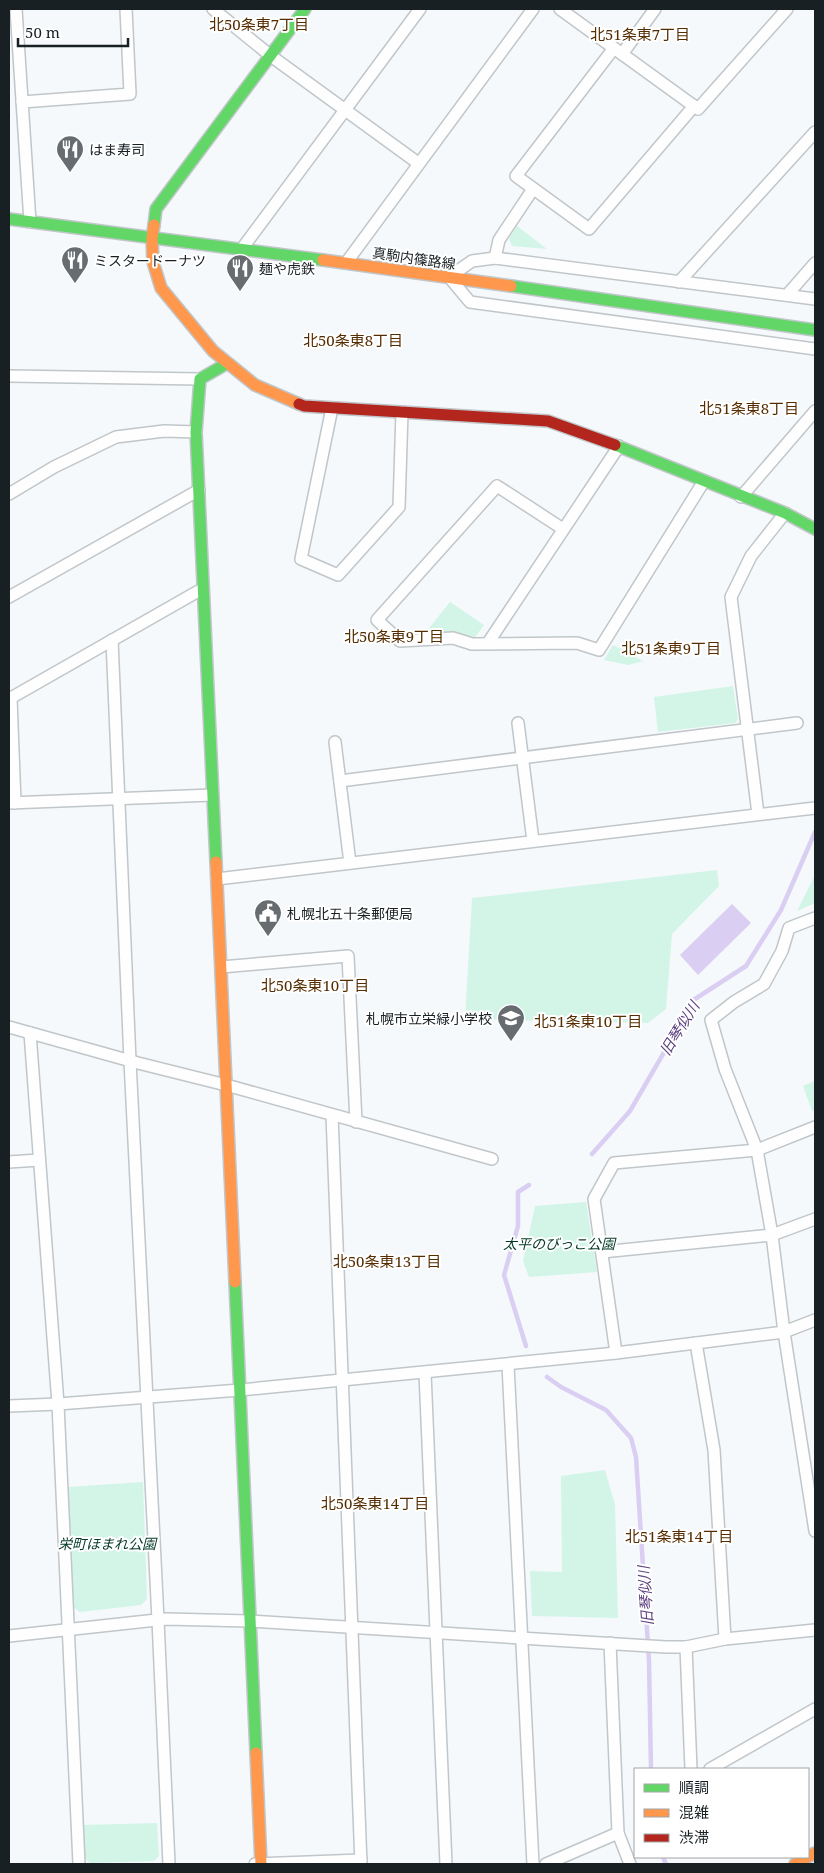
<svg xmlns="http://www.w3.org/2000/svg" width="824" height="1873" font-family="'Noto Serif','Noto Sans JP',serif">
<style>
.green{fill:#d2f5e7}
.water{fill:#dacef3}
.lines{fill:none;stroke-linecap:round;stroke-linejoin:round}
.stream{stroke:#dacef3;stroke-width:4.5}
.street-casing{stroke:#c0c6c9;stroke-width:14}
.fast-casing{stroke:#c0c6c9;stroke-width:14}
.slow-casing{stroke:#c0c6c9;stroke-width:14}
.jam-casing{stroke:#c0c6c9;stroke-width:14}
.street{stroke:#fefefe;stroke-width:11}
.fast{stroke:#63d668;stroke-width:11}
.slow{stroke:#ff974d;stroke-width:11}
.jam{stroke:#b3261e;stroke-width:11}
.labels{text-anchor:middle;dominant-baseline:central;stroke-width:4;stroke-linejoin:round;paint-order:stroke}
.poi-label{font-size:14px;fill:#192024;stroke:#fff;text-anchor:start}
.street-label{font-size:14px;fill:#192024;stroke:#fff}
.park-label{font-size:14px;font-style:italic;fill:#033826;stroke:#fff}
.neighbourhood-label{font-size:15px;fill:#552d00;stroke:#fff}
.water-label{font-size:15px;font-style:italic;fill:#5d4382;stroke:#fff}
</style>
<rect width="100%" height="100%" fill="#f5f9fb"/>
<g class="green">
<path d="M517,226L547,249L512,246L509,238Z"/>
<path d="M450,602L484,625L473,640L451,632H426Z"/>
<path d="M613,645L643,661L628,665L604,660Z"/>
<path d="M733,686L738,719L735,723L658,732L654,697Z"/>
<path d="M717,870L719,886L672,934L666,1009L648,1023L465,1019L472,898Z"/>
<path d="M815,875V903L797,911Z"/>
<path d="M815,1081V1110L812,1111L803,1086Z"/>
<path d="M586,1202L597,1272L529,1277L523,1261L535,1206Z"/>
<path d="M605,1470L615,1505L618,1618L532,1616L530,1571L562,1572L561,1476Z"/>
<path d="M143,1482L147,1599L141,1605L80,1612L73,1607L67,1487Z"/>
<path d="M157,1823L159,1856L154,1861L90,1863L85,1858L83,1825Z"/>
</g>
<path class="water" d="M732,904L751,923L698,975L680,955Z"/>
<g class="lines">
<g class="stream">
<path d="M592,1154L630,1111L695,999L746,966L781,910L815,832"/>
<path d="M526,1346L504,1275L518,1226V1192L529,1185"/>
<path d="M547,1377L561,1387L606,1410L631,1438L636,1457L649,1661L651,1769"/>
<path d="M663,1857L666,1864"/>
</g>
<g class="street-casing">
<g id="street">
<path d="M16,9L30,222"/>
<path d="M213,9L271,56L418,163"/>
<path d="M560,9L698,109L787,9"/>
<path d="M614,48L516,176L589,229L694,106"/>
<path d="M622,54L655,9"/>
<path d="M22,102L130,94L126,9"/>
<path d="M241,250L420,9"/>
<path d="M495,258L499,240L533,189"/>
<path d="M346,263L533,9"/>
<path d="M679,282L815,132"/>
<path d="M787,295L815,263"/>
<path d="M815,299L495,258L472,261L449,277L470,302L815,349"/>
<path d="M9,376L200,379"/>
<path d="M332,408L301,559L338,575L399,507L402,412"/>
<path d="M9,494L54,467L116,437L164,431L196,432"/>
<path d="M741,497L815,411"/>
<path d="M563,529L497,486L377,620L400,641L453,638L472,644L577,643L599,650L704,481"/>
<path d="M9,597L199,490"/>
<path d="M112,640L130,1061L158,1620L169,1864"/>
<path d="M488,643L619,446"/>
<path d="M11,698L15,803"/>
<path d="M9,699L202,589"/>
<path d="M518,723L533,841"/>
<path d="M335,742L350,863"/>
<path d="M340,781L797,723"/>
<path d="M9,803L212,795"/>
<path d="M758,814L731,597L751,556L785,513"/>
<path d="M217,879L815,808"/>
<path d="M815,918L789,928L782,951L764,984L734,1002L711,1020L725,1069L757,1150L772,1235L784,1332L815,1531"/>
<path d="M221,967L348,956L356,1122"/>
<path d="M9,1027L138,1063L226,1085L492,1159"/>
<path d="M30,1033L58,1404L79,1864"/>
<path d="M332,1115L361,1864"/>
<path d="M9,1162L39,1160"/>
<path d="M602,1252L772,1235L815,1219"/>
<path d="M696,1343L714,1450L725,1639"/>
<path d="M616,1353L594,1199L614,1163L757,1150L815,1127"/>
<path d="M508,1365L533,1864"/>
<path d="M425,1373L446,1864"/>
<path d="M9,1406L58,1404L240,1390L616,1353L784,1332L815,1320"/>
<path d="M9,1636L166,1619L249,1621L666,1647H686L725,1639L815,1630"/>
<path d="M610,1643L618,1833L630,1864"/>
<path d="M686,1647L691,1769"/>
<path d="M710,1769L815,1709"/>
<path d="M255,1864L361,1860"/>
<path d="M546,1864L618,1833"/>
</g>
</g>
<g class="fast-casing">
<g id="fast">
<path d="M9,219L323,260"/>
<path d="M154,225L156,209L305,9"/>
<path d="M511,286L815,330"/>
<path d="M615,445L785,513L815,529"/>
<path d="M216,862L196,432L200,379L226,364"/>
<path d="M235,1282L256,1753"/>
</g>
</g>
<g class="slow-casing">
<g id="slow">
<path d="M154,225L152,238L153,262L161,288L213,351L255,385L299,404"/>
<path d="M323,260L511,286"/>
<path d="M216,862L235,1282"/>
<path d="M256,1753L261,1864"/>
<path d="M795,1864L815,1853"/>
</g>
</g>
<g class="jam-casing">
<path id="jam" d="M299,404L304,406L548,421L615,445"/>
</g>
<use href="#street" class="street"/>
<use href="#fast" class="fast"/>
<use href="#slow" class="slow"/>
<use href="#jam" class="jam"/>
</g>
<defs>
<g id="restaurant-pin" transform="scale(1.4375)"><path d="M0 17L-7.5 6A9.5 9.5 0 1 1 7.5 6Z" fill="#666c6f" stroke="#fff"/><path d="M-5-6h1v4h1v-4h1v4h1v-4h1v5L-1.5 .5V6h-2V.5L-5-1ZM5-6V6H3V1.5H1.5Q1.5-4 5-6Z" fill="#fff"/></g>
<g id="civic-pin" transform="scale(1.4375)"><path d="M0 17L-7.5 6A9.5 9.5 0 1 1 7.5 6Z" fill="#666c6f" stroke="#fff"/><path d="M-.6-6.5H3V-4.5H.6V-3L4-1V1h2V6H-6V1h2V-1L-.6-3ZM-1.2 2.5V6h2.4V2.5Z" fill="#fff"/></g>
<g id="school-pin" transform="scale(1.4375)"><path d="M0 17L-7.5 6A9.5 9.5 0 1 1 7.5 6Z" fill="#666c6f" stroke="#fff"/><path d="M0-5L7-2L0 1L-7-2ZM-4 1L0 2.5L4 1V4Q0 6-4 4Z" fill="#fff"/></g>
</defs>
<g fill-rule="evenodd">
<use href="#restaurant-pin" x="70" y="149"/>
<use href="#restaurant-pin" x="75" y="260"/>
<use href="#restaurant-pin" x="240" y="268"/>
<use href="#civic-pin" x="268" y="913"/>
<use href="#school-pin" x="511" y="1018"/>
</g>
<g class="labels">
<g class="poi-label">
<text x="89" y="149">はま寿司</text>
<text x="94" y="260">ミスタードーナツ</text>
<text x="259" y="268">麺や虎鉄</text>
<text x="287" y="913">札幌北五十条郵便局</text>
<text x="492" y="1018" text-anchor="end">札幌市立栄緑小学校</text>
</g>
<g class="street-label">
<text transform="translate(414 258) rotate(8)">真駒内篠路線</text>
</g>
<g class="park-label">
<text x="559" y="1243">太平のびっこ公園</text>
<text x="107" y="1543">栄町ほまれ公園</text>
</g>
<g class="neighbourhood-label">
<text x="259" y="24">北50条東7丁目</text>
<text x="640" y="34">北51条東7丁目</text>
<text x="353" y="340">北50条東8丁目</text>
<text x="749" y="408">北51条東8丁目</text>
<text x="394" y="636">北50条東9丁目</text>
<text x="671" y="648">北51条東9丁目</text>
<text x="315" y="985">北50条東10丁目</text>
<text x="588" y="1021">北51条東10丁目</text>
<text x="387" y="1261">北50条東13丁目</text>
<text x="375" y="1503">北50条東14丁目</text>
<text x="679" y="1536">北51条東14丁目</text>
</g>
<g class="water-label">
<text transform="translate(679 1028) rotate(-58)">旧琴似川</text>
<text transform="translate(645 1596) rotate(-94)">旧琴似川</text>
</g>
</g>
<rect width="824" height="1873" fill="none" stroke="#192024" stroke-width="20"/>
<rect x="634" y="1768" width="175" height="90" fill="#ffffff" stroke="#a3a6a7"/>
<rect x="644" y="1784" width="25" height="8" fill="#63d668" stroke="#a3a6a7"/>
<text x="679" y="1793" font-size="15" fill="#192024">順調</text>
<rect x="644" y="1809" width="25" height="8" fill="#ff974d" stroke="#a3a6a7"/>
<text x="679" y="1818" font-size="15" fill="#192024">混雑</text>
<rect x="644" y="1834" width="25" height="8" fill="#b3261e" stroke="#a3a6a7"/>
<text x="679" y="1843" font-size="15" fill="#192024">渋滞</text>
<path d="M18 38v8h110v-8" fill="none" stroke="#192024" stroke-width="2.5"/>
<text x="25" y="38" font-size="15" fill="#192024" stroke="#ffffff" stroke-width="4" paint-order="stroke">50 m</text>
</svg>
